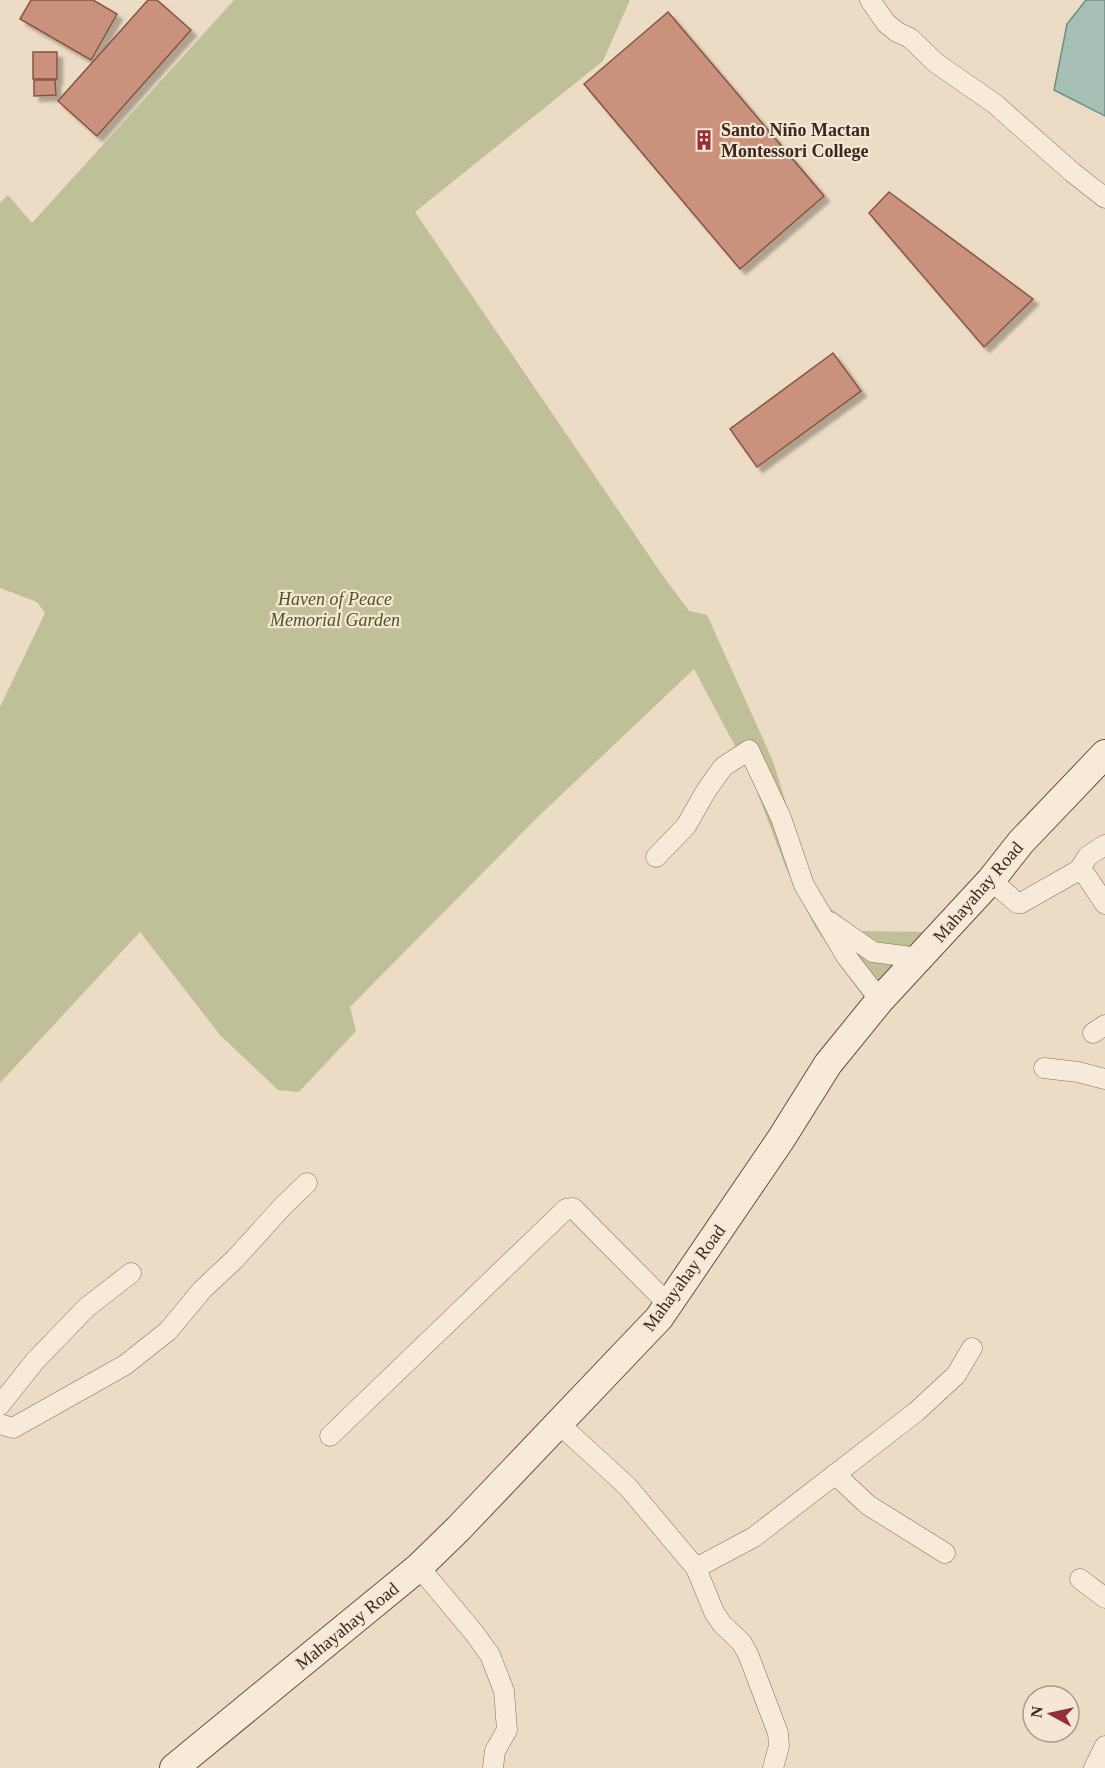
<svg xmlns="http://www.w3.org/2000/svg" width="1105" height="1768" font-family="'Times New Roman',serif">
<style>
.cemetery{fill:#c0c098}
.water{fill:#a6c0b5;stroke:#6d8e82;stroke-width:1.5}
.building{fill:#ca927c;stroke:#865442;stroke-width:1.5;filter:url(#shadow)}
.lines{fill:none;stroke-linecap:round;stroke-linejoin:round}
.street-casing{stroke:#876d5b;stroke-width:21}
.secondary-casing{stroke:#694e3e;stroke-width:30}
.street{stroke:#f8ead8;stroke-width:20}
.secondary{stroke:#f8ead8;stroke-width:28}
.labels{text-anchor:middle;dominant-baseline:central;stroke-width:4.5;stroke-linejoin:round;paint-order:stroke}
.poi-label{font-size:18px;font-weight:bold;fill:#38281f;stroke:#f5e7d4;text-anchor:start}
.park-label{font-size:18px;font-style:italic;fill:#4e5426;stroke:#f5e7d4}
.street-label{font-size:18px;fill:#38281f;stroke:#f5e7d4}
</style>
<defs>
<filter id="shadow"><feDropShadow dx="5.5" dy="5.5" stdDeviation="1.5" flood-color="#0004"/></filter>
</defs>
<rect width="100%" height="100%" fill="#eddcc5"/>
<path class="cemetery" d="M234,0H630L603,61L415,212L661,573L689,611L707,615L773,761L815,897L861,931L925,932L866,1001L815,927L786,868L751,776L694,669L540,815L350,1007L356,1031L299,1092L278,1090L220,1035L140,932L0,1083V707L45,613L37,602L0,588V203L8,195L32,223Z"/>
<path class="water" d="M1086,0H1105V116L1054,90L1067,24Z"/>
<g class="building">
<path d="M31,0H93L117,14L91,60L20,19Z"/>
<path d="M148,0H157L191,30L97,136L58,101Z"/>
<path d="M668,12L824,196L740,269L584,84Z"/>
<rect x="33" y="52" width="24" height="27"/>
<path d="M34,80H55L56,95L34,96Z"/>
<path d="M889,192L1033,299L984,347L869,213Z"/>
<path d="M833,353L861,391L757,467L730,429Z"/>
</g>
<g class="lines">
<g class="street-casing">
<g id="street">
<path d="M870,0L886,23L897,32L910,38L936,63L995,104L1072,172L1105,198"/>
<path d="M656,857L686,826L706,791L723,767L749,750L781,818L804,885L846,956L880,1000"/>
<path d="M1079,870L1087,877L1105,904"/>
<path d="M991,880L1017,903H1021L1079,870L1088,856L1105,845"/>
<path d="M830,922L873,952L919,958"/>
<path d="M1093,1033L1105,1025"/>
<path d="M1044,1068L1078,1072L1105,1079"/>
<path d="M0,1405L35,1361L86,1308L131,1273"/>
<path d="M558,1423L627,1486L696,1568L714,1612L722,1624L741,1642L748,1654L778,1733L779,1746L773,1768"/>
<path d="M0,1424L13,1428L125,1365L168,1331L202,1290L235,1259L283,1206L307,1183"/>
<path d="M330,1436L566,1209L573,1208L669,1305"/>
<path d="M835,1474L868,1505L945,1553"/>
<path d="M419,1567L475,1634L490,1655L504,1691L507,1730L495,1751L493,1768"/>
<path d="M696,1568L754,1537L916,1412L956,1375L972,1348"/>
<path d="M1080,1579L1105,1598"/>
<path d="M1094,1768L1105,1746"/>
</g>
</g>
<g class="secondary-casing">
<path id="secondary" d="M174,1768L419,1567L458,1529L659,1318L781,1139L828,1064L880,1000L991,880L1021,842L1105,754"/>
</g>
<use href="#street" class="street"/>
<use href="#secondary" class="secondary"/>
</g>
<defs>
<g id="building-bare" transform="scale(1.62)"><path d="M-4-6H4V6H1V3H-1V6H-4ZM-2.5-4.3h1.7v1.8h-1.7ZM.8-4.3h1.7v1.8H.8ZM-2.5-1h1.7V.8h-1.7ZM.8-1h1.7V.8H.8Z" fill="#952d3b" stroke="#f5e7d4" stroke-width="2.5" paint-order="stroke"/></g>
</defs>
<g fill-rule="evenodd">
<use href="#building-bare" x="704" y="140"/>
</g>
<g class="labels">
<g class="poi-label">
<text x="721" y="130">Santo Niño Mactan<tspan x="721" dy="21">Montessori College</tspan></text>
</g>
<g class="park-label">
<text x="335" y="599">Haven of Peace<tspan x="335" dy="21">Memorial Garden</tspan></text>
</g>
<g class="street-label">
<text transform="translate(978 892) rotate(-49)">Mahayahay Road</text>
<text transform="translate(684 1278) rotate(-54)">Mahayahay Road</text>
<text transform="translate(347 1626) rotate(-39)">Mahayahay Road</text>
</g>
</g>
<g transform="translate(1051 1714) rotate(278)"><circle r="28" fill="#f5e7d4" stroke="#a99b8c" stroke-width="1.5"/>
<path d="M0-4.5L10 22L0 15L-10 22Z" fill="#952d3b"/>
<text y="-9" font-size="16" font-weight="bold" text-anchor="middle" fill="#38281f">N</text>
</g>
</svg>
